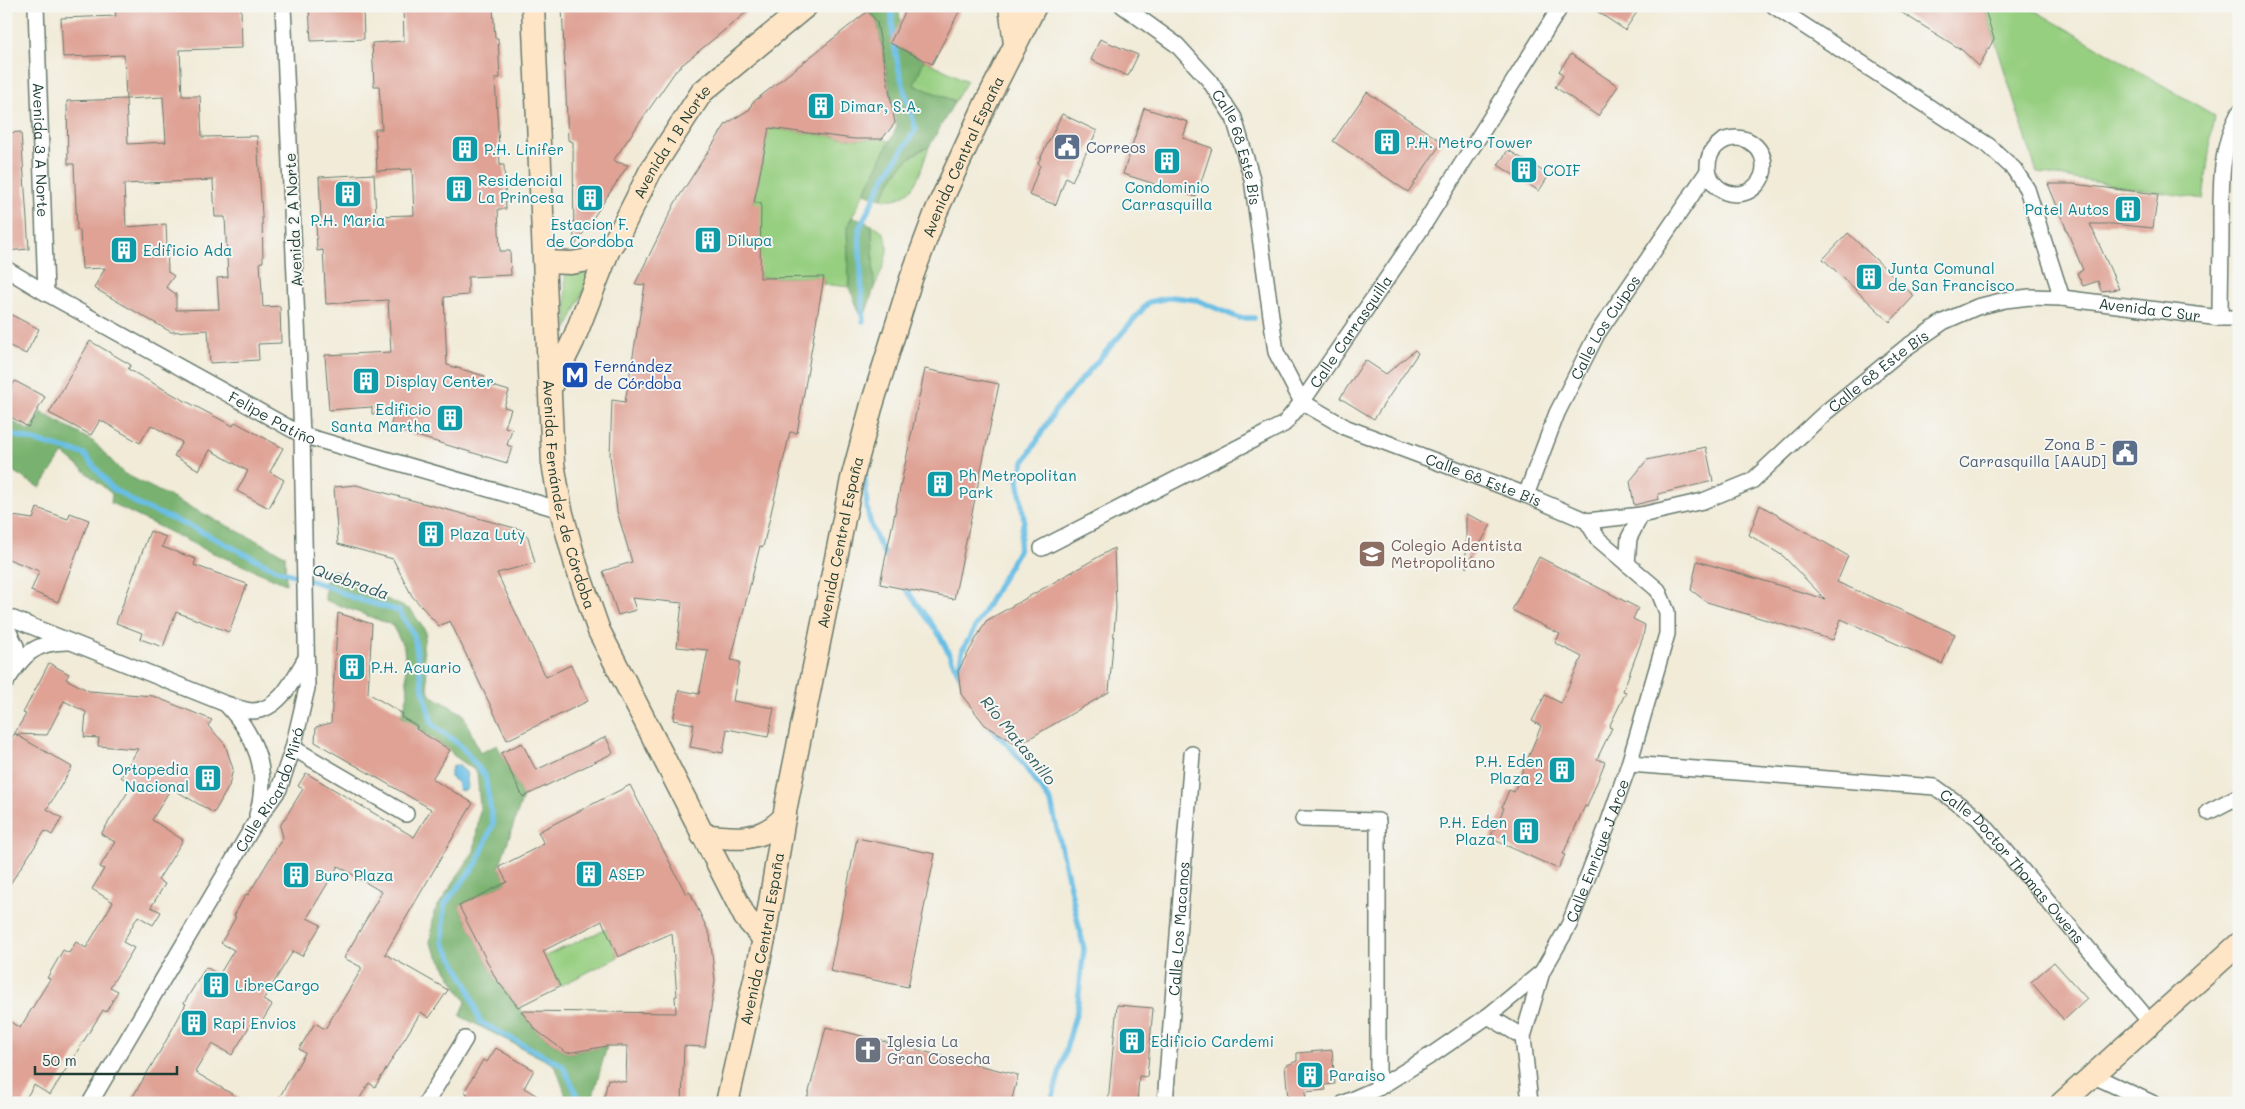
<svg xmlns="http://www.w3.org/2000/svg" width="2245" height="1109" font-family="Mali,sans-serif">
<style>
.green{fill:#97cf81;stroke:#5b865a}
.forest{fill:#79b26f;stroke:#4c7852}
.water{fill:#68bee5;stroke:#447e8c}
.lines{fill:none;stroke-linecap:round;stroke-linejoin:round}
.stream{stroke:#68bee5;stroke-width:5.5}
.building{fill:#dfa295;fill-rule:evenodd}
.street-casing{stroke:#687a6d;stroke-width:18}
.secondary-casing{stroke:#687a6d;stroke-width:25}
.street{stroke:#fff;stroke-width:15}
.secondary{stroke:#fee5c5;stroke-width:22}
.labels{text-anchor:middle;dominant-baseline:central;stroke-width:4;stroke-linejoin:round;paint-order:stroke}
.culture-label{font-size:15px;fill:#0d838f;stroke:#f6f6f2;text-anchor:start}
.street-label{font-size:15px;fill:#1f3d34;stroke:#f6f6f2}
.service-label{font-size:15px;fill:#4e5e75;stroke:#f6f6f2;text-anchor:start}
.transit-label{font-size:15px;fill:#164399;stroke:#f6f6f2;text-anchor:start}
.education-label{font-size:15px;fill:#785e54;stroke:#f6f6f2;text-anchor:start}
.worship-label{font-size:15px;fill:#5b616d;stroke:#f6f6f2;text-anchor:start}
.water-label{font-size:16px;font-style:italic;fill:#315d60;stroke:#f6f6f2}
</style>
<rect width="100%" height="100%" fill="#f6f6f2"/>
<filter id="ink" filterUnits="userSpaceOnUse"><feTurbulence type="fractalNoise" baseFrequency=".02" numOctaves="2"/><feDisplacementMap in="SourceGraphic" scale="10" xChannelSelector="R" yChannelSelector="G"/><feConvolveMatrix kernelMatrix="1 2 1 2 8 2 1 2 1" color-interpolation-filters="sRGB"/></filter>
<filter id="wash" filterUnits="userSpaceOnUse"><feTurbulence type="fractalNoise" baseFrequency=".0096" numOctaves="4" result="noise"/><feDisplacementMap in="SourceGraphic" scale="20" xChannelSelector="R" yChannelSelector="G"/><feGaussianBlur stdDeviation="1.12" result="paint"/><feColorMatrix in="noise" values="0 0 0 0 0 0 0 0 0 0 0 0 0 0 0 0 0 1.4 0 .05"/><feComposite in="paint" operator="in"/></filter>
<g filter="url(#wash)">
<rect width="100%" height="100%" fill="#f1ebd8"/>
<g class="green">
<path d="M1984,6H2027L2214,115L2203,199L2037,173Z"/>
<path d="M924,60L967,81L955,101L913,85Z"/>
<path d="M769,128L854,139H882L890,141L847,227L849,287L823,284L824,277L760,278L754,203Z"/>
<path d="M929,147C919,174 916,203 881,199C893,177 905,155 929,147Z"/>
<path d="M872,225C900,234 882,271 874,288Z"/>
<path d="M593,268L567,329L565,276L567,274H578Z"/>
<path d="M606,929L618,957L560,986L545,956Z"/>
</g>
<g class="forest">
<path d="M870,6H899L902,49L924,60L914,85L955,101L929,147C905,155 893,177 881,199L864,193L897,127L877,22L868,11L872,8Z"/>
<path d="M852,217L872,225L874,288L863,321L849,287L847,227Z"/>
<path d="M41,412L94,442L123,473L285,555L286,584L204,549L111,503L112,494L63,453L40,488L6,467V418L30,431Z"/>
<path d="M334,570L373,593L411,610L426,632L423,646L429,694L463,714L480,753L497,745L523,797L499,867L507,882L459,906L496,979L536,1030L567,1053L607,1046L591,1103H565V1093L555,1065L460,1016L466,1002L430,943L434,912L474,851L480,808L477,772L453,755L450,750L401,717L408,694L404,648L392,625L325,600L326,573Z"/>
</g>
<path class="water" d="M458,765L466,772L468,787L465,791L459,790L457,782L451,778L450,775L452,767Z"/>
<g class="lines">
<g class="stream">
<path d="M863,321L859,229L882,182L916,129C904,90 890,47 892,6"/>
<path d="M6,433L84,454L112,488L141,506L194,528L275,569L330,587L354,598L399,611L414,635L423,689L432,724L461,746L485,776L493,824L477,863L444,905L443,942L467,984L480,1022L562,1065L576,1092L577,1103"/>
<path d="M865,474C866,513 868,527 889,562"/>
<path d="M901,582L939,634L961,678"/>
<path d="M958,671L963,649L1018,551L1024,520L1018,478L1024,462L1056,409L1149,302L1172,297L1197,300L1239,318H1254"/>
<path d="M989,726L1012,749L1051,802L1084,949L1077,1010L1051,1103"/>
</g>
</g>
<g id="blocks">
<g class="building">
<path d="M160,6H241L242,48L180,50L182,96H200L202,137L257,136L262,215L263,262H260L263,307L280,306L281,343L258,344L259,360L210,363L208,330L171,332L94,288L105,268L82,269L80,230H77L74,164H68L67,101L126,99L124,55L63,57L61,18L116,16L115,10L160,8ZM163,97L166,142L128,144L126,99ZM213,180L215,217H225L228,277L217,278L219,309L176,310V294L166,287L174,276L168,272L166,224L126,227L124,184Z"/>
<path d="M363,6L364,39L311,41L309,8Z"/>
<path d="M403,6H493L495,38H498L500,78H495L500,165H504L506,209H498L500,251H510L511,275L468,277V295L444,297L447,365L485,376L483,383L509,391L504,407L511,409L505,427L512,429L507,445L512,447L507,463L390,428L394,412L372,414V407L329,410L325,355L391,352L388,300L326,304L323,250L317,251L316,219H321L319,177L374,174L376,216L414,215L412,169L377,171L375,129H382L379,86H374L372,43L404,41Z"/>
<path d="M562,6H754L677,69L613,161L628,165L574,247L573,142L568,140Z"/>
<path d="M908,6H962L932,64L890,43Z"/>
<path d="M1589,6H1641L1625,30Z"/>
<path d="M1891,6H1984L1994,39L1979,66L1962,50Z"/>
<path d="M868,11L877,22L895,123L882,139H854L769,128L754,203H761L760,278L824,277L797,433L790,432L763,547L760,546L731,660L740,662L733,701L774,708L768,737L727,729L723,753L690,747L694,724L673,720L679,690L699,694L708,650L677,647L682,603L632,598L636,610L618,615L603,571L632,562L617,511L610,456L612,400L625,402L645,285L635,284L675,203L726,124L750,109L752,103Z"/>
<path d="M1100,39L1138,55L1128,76L1091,60Z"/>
<path d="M1571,54L1618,86L1598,116L1555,87L1563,76L1559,71Z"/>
<path d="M1367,92L1442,142L1408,192L1333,141Z"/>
<path d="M1144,108L1188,122L1183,138L1212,148L1196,197L1123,174Z"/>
<path d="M1062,114L1097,131L1072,181L1066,177L1056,205L1029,195L1040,165L1038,163Z"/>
<path d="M21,132L29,249L6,251V133Z"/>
<path d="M1508,150L1549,175L1539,191L1498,165Z"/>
<path d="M2048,184H2073L2158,194L2153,228L2113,224H2090L2119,289L2101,291L2098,281L2083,286L2077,273L2083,270Z"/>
<path d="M1848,233L1914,296L1890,322L1823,259Z"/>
<path d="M6,312L39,329L26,354L6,344Z"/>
<path d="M90,341L131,365L128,369L176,396L233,426L235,422L283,448L270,472L284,480L269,508L237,491L248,471L210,450L199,470L174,456L182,442L151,425L140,443L100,420L91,435L49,413Z"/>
<path d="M1415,350L1418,353L1374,419L1340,398L1365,360L1386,374Z"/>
<path d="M925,369L999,384L954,599L880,584Z"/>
<path d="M15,381L45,397L28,427L6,414V396Z"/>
<path d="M1706,447L1713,481L1658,494L1659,499L1634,505L1630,481L1647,460Z"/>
<path d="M356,485L522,530L528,537L535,563L497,573L546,677L571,665L588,701L507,740L450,621L439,626L412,596L393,559L338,544L334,487Z"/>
<path d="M1760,505L1848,556L1837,582L1955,634L1942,664L1841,619L1833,640L1707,602L1691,590L1697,561L1825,599L1783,556L1749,535Z"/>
<path d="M37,508L68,519L70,513L89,520L58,602L31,591L39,571L6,558V515L33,519Z"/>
<path d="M1466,514L1491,525L1466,568Z"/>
<path d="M150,531L166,537L162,547L196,559L194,565L247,584L229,632L176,612L163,647L140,639L142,633L116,623Z"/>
<path d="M1114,548L1116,608L1109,692L1018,745L985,725L961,694L958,671L986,621Z"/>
<path d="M1539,557L1638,608L1633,619L1645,625L1643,637L1623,691L1626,692L1609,727L1612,728L1597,759L1605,762L1587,807L1585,806L1563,854L1565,855L1558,869L1490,838L1504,808L1502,807L1509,790L1514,792L1541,726L1532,721L1545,695L1561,703L1582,657L1555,643L1560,634L1512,610Z"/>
<path d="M338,613L372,624L368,693L403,714L401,717L417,726L416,729L450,750L432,779L473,803L385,954L448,990L429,1018L421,1012L375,1087L369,1083L357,1103H276L305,1053L299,1049L315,1023L325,1029L361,970V967L344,958L382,892L338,866L307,918L321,925L302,956L293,951L263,1000L272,1005L261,1023L254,1019L232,1055L212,1044L195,1072L247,1103H129L162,1048L186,1004L184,1003L206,967L219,975L234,950L221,943L236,917L234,916L246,894L248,895L283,837L280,826L303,789L298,786L306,773L414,837L431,809L315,742L316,727L331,723Z"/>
<path d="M49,663L69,674L66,679L89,691L153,696L212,720L208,726L225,744L233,769L229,786L214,813L171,788L152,820L183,840L158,880L165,884L151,907L161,912L153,925L138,916L123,942L134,948L110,987L118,991L106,1012L103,1010L50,1095L34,1085L23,1103H6V1019L20,1028L50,979L47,978L63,950L69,953L76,942L86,948L113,902L92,889L104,869L100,867L115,842L101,834L133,784L121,777L138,749L98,746L99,738L84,737L86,712L64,701L47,735L15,734L72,767L47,809L62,818L52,835L45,831L6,890V748L26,714L23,713Z"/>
<path d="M606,737L613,753L523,797L501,753L522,743L536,770Z"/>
<path d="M630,785L686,894L690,892L710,935L715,981L705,1047L684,1046L682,1103H603L608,1079L626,1082L627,1046H607L567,1053L536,1030L521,1011L676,1013L675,996H677L672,933L618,957L602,921L543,951L560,986L518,1007L496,979L459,906L507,882L499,867L544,844L538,832Z"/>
<path d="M857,838L935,854L908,987L830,971Z"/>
<path d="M2054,962L2087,999L2064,1020L2031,982Z"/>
<path d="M1117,1005L1153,1008L1147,1077L1139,1076L1137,1103H1108Z"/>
<path d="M826,1027L1018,1075L1011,1103H806Z"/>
<path d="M496,1048L534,1070L524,1088L549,1103H463L468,1094L464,1092L483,1060L487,1062Z"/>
<path d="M1332,1050L1335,1084L1325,1085L1326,1090L1305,1092L1306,1098L1288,1099L1285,1066L1297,1061V1053Z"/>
</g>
</g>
</g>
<g filter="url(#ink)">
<use href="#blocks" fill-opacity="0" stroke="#687a6d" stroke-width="1"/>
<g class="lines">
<g class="street-casing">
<g id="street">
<path id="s1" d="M36,6L46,293"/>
<path id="s2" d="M1123,6L1177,45L1209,80L1234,118L1252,179L1276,352L1302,402L1347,428L1526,495L1587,521L1641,515L1703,501L1752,481L1826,412L1904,349L1943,322L1977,307L2005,300L2030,297L2062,298L2220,318H2239"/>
<path d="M1774,6L1989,146L2014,169L2027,189L2062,298"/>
<circle cx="1736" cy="166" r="28"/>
<path id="s3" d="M6,269L46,293L302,435L561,510"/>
<path d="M2220,318C2220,289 2221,259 2221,229C2221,190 2219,149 2239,113"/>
<path id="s4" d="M1526,495L1557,413L1597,334L1708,171"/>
<path id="s5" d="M1042,548L1284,424L1302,402L1421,229L1561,6"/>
<path d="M1627,564L1629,538L1641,515"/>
<path d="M6,616L226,704C234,706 244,711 253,711C280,710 294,678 306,658"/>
<path d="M6,626L16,646L19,661"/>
<path d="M6,682C23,655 34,642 68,642"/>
<path d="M226,704C256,736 270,771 257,815"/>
<path d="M293,748L406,814"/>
<path id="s6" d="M1629,764L1935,787L1978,818L2150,1022"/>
<path d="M2208,812L2239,796"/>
<path d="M1303,819L1378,821V1088"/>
<path d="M1488,1016L1523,1037"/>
<path d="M2092,1075L2152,1103"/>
<path id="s7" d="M90,1103L255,823L279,789L293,748L307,688L302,435L283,6"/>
<path d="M426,1103L465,1039"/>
<path id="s8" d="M1165,1103L1192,754"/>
<path id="s9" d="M1344,1103L1378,1088L1433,1054L1488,1016L1542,972L1569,925L1608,824L1629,764L1667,634V612L1658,590L1598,539L1587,521"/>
<path d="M1530,1103L1523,1037L1542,972"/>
</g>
</g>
<g class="secondary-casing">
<g id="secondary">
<path id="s10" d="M533,6L553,463L561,510L576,565L599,631L745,917L764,939"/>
<path d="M1010,6L1015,44"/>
<path id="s11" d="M545,262L571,263L589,260L609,249L620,232L650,172L702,92L806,6"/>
<path d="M551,386L573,341L609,249"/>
<path d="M702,835C734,839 762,843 785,816"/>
<path id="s12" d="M727,1103L764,939L786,806L852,479L871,408L911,279L936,212L985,105L1035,6"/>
<path d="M2062,1103L2239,944"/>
</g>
</g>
<use href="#street" class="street"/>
<use href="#secondary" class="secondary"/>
</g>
</g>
<defs>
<g id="building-square" transform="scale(1.4375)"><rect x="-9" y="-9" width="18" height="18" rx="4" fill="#0f9aa8" stroke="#f6f6f2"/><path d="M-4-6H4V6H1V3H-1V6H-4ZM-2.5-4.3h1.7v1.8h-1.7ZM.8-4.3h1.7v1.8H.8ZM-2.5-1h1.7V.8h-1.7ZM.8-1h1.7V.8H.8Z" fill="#fff"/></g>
<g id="civic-square" transform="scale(1.4375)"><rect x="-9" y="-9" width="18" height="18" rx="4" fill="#5c6f8a" stroke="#f6f6f2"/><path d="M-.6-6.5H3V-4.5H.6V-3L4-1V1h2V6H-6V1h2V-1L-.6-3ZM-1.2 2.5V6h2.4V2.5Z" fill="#fff"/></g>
<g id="metro-square" transform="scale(1.4375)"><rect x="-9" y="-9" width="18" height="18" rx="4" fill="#1a4fb4" stroke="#f6f6f2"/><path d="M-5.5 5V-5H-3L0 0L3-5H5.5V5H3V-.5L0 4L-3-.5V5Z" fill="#fff"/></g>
<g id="school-square" transform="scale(1.4375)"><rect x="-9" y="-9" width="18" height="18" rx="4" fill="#8d6e63" stroke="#f6f6f2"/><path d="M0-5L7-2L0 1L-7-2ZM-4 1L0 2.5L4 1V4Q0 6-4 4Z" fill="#fff"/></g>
<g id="church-square" transform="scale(1.4375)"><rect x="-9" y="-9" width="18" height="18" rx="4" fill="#6b7280" stroke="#f6f6f2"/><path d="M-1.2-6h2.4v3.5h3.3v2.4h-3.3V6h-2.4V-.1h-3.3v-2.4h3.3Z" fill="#fff"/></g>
</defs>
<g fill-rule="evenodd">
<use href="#building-square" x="821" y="106"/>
<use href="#building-square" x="1387" y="142"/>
<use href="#civic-square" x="1067" y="147"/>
<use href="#building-square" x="465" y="149"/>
<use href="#building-square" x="1167" y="161"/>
<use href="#building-square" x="1524" y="170"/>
<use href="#building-square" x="459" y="189"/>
<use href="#building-square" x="348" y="194"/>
<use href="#building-square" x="590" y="198"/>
<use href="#building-square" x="2128" y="209"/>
<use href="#building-square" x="708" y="240"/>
<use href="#building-square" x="124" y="250"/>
<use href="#building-square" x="1869" y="277"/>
<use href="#metro-square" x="575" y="375"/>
<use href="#building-square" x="366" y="381"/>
<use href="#building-square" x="450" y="418"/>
<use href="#civic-square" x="2125" y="453"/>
<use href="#building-square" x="940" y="484"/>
<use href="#building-square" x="431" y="534"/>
<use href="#school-square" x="1372" y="554"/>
<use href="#building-square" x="352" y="667"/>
<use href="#building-square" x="1562" y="770"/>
<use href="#building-square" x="208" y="778"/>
<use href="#building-square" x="1526" y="831"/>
<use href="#building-square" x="589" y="874"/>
<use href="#building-square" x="296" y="875"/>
<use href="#building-square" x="216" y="985"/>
<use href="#building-square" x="194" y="1023"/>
<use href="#building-square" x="1132" y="1041"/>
<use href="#church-square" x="868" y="1050"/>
<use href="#building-square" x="1310" y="1075"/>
</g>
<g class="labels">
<g class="culture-label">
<text x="840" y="106">Dimar, S.A.</text>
<text x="1406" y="142">P.H. Metro Tower</text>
<text x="484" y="149">P.H. Linifer</text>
<text x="1543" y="170">COIF</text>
<text x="478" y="180">Residencial<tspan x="478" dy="17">La Princesa</tspan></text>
<text x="1167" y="187" text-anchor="middle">Condominio<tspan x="1167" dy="17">Carrasquilla</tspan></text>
<text x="2109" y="209" text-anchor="end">Patel Autos</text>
<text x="348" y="220" text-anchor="middle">P.H. Maria</text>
<text x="590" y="224" text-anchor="middle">Estacion F.<tspan x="590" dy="17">de Cordoba</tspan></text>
<text x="727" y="240">Dilupa</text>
<text x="143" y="250">Edificio Ada</text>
<text x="1888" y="268">Junta Comunal<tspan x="1888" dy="17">de San Francisco</tspan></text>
<text x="385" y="381">Display Center</text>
<text x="431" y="409" text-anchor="end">Edificio<tspan x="431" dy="17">Santa Martha</tspan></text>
<text x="959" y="475">Ph Metropolitan<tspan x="959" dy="17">Park</tspan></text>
<text x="450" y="534">Plaza Luty</text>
<text x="371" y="667">P.H. Acuario</text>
<text x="1543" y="761" text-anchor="end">P.H. Eden<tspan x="1543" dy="17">Plaza 2</tspan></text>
<text x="189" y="769" text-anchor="end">Ortopedia<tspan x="189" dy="17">Nacional</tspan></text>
<text x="1507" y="822" text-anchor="end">P.H. Eden<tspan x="1507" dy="17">Plaza 1</tspan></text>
<text x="608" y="874">ASEP</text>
<text x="315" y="875">Buro Plaza</text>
<text x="235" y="985">LibreCargo</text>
<text x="213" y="1023">Rapi Envios</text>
<text x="1151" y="1041">Edificio Cardemi</text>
<text x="1329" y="1075">Paraiso</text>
</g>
<g class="street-label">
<text stroke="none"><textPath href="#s11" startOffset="192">Avenida 1 B Norte</textPath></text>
<text stroke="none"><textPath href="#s2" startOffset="188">Calle 68 Este Bis</textPath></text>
<text stroke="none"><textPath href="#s1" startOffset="144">Avenida 3 A Norte</textPath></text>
<text stroke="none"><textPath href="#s12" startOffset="978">Avenida Central España</textPath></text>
<text transform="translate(293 220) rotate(-93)">Avenida 2 A Norte</text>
<text stroke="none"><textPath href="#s2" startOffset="1395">Avenida C Sur</textPath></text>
<text stroke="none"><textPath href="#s4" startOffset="186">Calle Los Cuipos</textPath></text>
<text stroke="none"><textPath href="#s5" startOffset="386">Calle Carrasquilla</textPath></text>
<text stroke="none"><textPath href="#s2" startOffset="1102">Calle 68 Este Bis</textPath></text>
<text stroke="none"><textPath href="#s3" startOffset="305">Felipe Patiño</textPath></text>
<text stroke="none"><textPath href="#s2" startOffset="652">Calle 68 Este Bis</textPath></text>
<text stroke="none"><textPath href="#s10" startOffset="491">Avenida Fernández de Córdoba</textPath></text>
<text stroke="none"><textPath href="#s12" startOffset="572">Avenida Central España</textPath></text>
<text stroke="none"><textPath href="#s7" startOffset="362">Calle Ricardo Miró</textPath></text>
<text stroke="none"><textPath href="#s9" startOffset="372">Calle Enrique J Arce</textPath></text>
<text stroke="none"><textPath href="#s6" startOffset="418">Calle Doctor Thomas Owens</textPath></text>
<text stroke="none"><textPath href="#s8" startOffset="175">Calle Los Macanos</textPath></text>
<text stroke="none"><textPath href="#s12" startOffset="168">Avenida Central España</textPath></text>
</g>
<g class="service-label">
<text x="1086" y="147">Correos</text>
<text x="2106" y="444" text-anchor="end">Zona B -<tspan x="2106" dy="17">Carrasquilla [AAUD]</tspan></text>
</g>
<g class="transit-label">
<text x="594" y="366">Fernández<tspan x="594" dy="17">de Córdoba</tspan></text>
</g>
<g class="education-label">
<text x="1391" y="545">Colegio Adentista<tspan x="1391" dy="17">Metropolitano</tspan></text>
</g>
<g class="worship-label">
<text x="887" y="1041">Iglesia La<tspan x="887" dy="17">Gran Cosecha</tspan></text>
</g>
<g class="water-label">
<text transform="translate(351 581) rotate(19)">Quebrada</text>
<text transform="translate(1019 740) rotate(51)">Río Matasnillo</text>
</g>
</g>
<rect width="2245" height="1109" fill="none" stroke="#f6f6f2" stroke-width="25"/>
<path d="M35 1066v8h142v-8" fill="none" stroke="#1f3d34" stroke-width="2.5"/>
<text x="42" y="1066" font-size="15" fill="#1f3d34" stroke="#f6f6f2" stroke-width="4" paint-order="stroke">50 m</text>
</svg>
